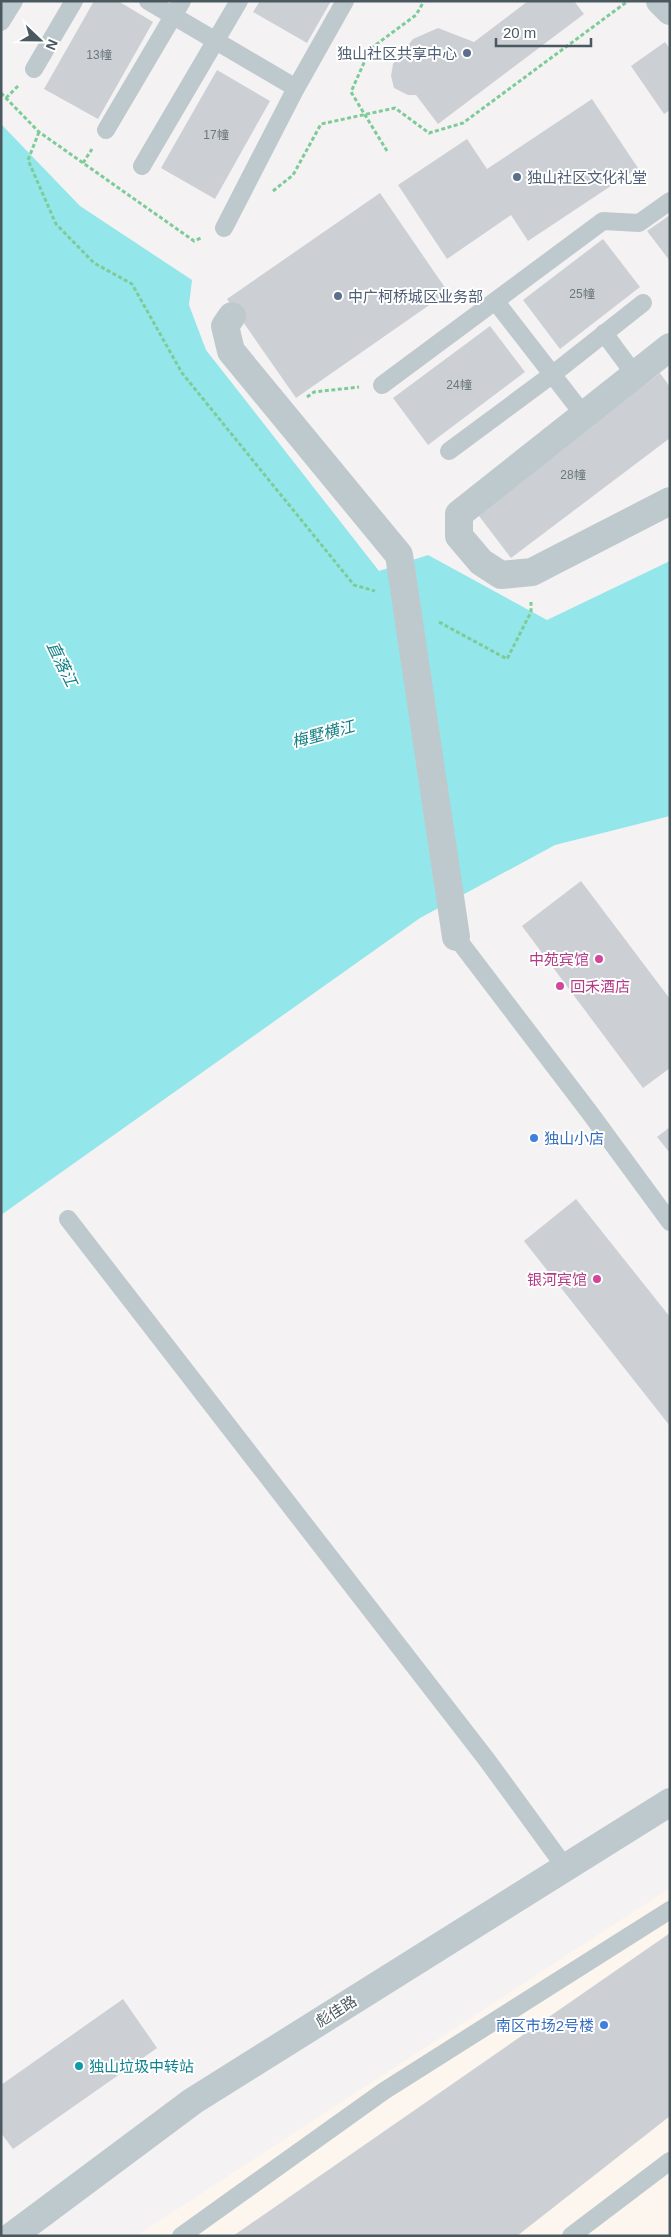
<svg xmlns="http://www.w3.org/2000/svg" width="671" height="2237" font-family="Arial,'Noto Sans SC',sans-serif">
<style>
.commercial{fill:#fcf6ee}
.water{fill:#93e6e9}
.building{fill:#ccd0d4}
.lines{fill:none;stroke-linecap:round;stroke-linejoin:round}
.path{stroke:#7dcc97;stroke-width:3;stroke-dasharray:4 2.5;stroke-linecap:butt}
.service{stroke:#bec9ce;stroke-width:18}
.minor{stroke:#bec9ce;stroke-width:28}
.tertiary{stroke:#bec9ce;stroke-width:28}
.service-dot{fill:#5c6f8a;stroke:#fff;stroke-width:2}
.hotel-dot{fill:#d1479c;stroke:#fff;stroke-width:2}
.shop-dot{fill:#3f7fe0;stroke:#fff;stroke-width:2}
.culture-dot{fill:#0f9aa8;stroke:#fff;stroke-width:2}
.labels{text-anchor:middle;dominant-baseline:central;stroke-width:4;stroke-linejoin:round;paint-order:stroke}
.number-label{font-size:12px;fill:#6a777c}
.service-label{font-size:15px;fill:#4e5e75;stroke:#fff;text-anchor:start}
.hotel-label{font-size:15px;fill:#b23c85;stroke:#fff;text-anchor:end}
.shop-label{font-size:15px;fill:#366cbe;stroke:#fff;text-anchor:start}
.street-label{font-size:15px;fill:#4a595f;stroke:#fff}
.culture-label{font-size:15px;fill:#0d838f;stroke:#fff;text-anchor:start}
.water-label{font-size:16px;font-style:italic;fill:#127f84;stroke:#fff}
</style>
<rect width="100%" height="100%" fill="#f4f2f3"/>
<path class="commercial" d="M670,1888V2236H136Z"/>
<path class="water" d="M1,124L80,206L192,280L189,305L206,350L379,571L428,555L547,620L670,561V816L555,845L420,918L1,1215Z"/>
<g class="building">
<path d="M94,1H118L153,22L98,119L44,89Z"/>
<path d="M260,1H331L307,43L253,12Z"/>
<path d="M528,1H574L584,14L438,124L416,95H408L394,88L391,76L393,64L413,39L438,28L474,42Z"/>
<path d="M665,42L670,49V110L664,114L631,66Z"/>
<path d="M217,70L270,101L215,199L161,168Z"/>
<path d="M592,99L638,168L528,241L511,215L447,259L398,185L467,139L487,169Z"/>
<path d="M380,193L448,292L296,398L227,299Z"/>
<path d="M670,215V261L647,231Z"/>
<path d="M603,239L640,287L560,349L523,300Z"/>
<path d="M490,326L525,372L428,445L393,398Z"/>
<path d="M660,373L670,387V438L511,558L476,512Z"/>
<path d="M581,881L670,999V1068L643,1088L522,926Z"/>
<path d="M670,1127V1153L657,1137Z"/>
<path d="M576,1199L670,1317V1426L524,1241Z"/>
<path d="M670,1933V2116L517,2236H233Z"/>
<path d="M123,1999L157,2048L13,2149L1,2133V2085Z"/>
</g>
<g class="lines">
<g class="path">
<path d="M1,93L39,132L194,241L201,238"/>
<path d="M6,98L18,86"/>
<path d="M39,132L28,160L56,224L94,263L132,284L182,373L354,585L375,591"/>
<path d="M387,151L351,92L370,49L416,15L424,1"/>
<path d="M83,163L92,149"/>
<path d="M273,191L293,175L321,124L395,108L429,133L463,123L628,1"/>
<path d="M307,397L314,392L359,387"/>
<path d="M439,622L507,659L531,612V602"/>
</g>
<g class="service">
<path d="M148,1L296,88"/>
<path d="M1,22L14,1"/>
<path d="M34,69L74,1"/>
<path d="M106,130L182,1"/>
<path d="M142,166L239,1"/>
<path d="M224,228L296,88L345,1"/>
<path d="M496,302L583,414"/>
<path d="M604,333L635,375"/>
<path d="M382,385L603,221L639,223L670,201"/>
<path d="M449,451L553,374L643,303"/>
<path d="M456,937L590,1113L670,1222"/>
<path d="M68,1219L487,1760L565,1867"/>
<path d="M181,2236L384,2091L670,1910"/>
<path d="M571,2236L670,2161"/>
</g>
<g class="minor">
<path d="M660,1L670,11"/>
<path d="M232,316L225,326L231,351L399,555L456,937"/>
<path d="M670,347L459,514V536L481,562L501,575L532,572L670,501"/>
</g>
<path class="tertiary" d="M12,2236L193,2101L670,1802"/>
</g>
<g class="service-dot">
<circle cx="467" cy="53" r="5"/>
<circle cx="517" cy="177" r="5"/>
<circle cx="338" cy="296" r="5"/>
</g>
<g class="hotel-dot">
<circle cx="599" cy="959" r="5"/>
<circle cx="560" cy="986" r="5"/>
<circle cx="597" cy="1279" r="5"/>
</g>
<g class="shop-dot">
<circle cx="534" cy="1138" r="5"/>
<circle cx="604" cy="2025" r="5"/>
</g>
<circle class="culture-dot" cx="79" cy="2066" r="5"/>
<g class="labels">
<g class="number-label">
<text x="99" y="55">13幢</text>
<text x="216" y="135">17幢</text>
<text x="582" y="294">25幢</text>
<text x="459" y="385">24幢</text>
<text x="573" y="475">28幢</text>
</g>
<g class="service-label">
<text x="457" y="53" text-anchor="end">独山社区共享中心</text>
<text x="527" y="177">独山社区文化礼堂</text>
<text x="348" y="296">中广柯桥城区业务部</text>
</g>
<g class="hotel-label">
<text x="589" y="959">中苑宾馆</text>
<text x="570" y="986" text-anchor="start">回禾酒店</text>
<text x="587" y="1279">银河宾馆</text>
</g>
<g class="shop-label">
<text x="544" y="1138">独山小店</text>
<text x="594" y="2025" text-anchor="end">南区市场2号楼</text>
</g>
<g class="street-label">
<text transform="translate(336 2011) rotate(-32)">彪佳路</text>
</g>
<g class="culture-label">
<text x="89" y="2066">独山垃圾中转站</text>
</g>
<g class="water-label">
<text transform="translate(62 664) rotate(64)">直落江</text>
<text transform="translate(323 734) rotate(-15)">梅墅横江</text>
</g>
</g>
<rect width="671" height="2237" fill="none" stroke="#4a595f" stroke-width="5"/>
<g transform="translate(40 40) rotate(112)" stroke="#ffffff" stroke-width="4" paint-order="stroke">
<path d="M0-4L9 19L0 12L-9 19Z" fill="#4a595f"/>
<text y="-8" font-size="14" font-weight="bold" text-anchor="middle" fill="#4a595f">N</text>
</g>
<path d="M496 38v8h95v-8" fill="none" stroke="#4a595f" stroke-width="2.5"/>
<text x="503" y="38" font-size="15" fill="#4a595f" stroke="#ffffff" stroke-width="4" paint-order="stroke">20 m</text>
</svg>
